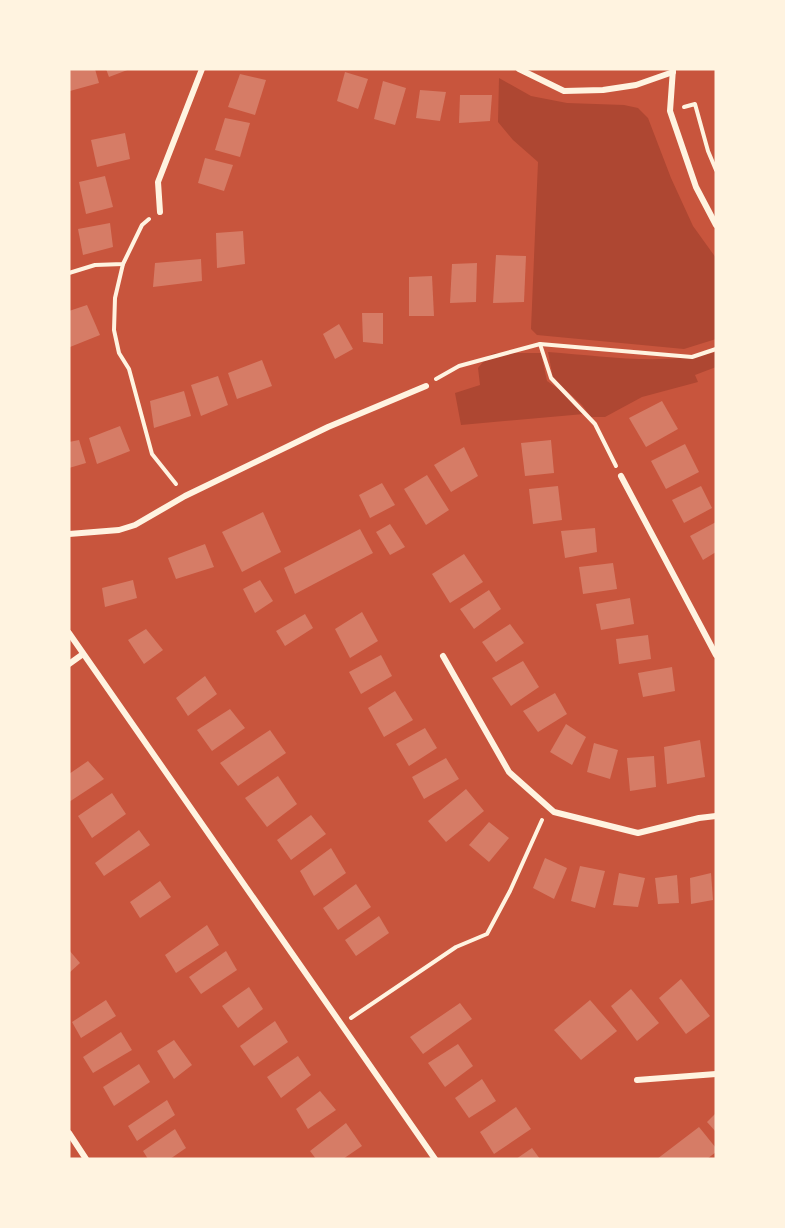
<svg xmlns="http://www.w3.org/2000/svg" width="785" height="1228" font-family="Lato,sans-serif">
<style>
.green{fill:#ae4732}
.building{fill:#d67c66}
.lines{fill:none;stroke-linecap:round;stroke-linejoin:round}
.path{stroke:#fff3e0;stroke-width:4}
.minor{stroke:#fff3e0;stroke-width:6}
</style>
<rect width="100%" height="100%" fill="#c8553d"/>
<g class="green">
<path d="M499,78L531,96L567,103L624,105L638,108L648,118L671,178L693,226L716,258V339L684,349L537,335L531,329L538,162L513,140L498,122Z"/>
<path d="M548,352C603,356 662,366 716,352V367L695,375L698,382L642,397L605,417H591L582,405L553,378Z"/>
<path d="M495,353H541L547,381L563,392L584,414L461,425L455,393L480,385L478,368L488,356Z"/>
</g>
<g class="building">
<path d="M69,69H95L99,83L70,91Z"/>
<path d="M106,69H130L109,77Z"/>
<path d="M345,72L368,79L358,109L337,101Z"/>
<path d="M240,74L266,80L255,115L228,107Z"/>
<path d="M383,81L406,88L395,125L374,119Z"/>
<path d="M420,90L446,92L440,121L416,118Z"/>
<path d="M460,95H492L490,121L459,123Z"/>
<path d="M225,118L250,123L240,157L215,150Z"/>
<path d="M125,133L130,159L97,167L91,140Z"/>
<path d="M205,158L233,165L224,191L198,183Z"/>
<path d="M105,176L113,207L86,214L79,182Z"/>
<path d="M110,223L113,247L83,255L78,229Z"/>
<path d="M243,231L245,264L217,268L216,233Z"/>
<path d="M496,255L526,256L524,302L493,303Z"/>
<path d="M201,259L202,281L153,287L155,263Z"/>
<path d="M477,263L476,302L450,303L452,264Z"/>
<path d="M432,276L434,316H409V277Z"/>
<path d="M87,305L100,335L70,347L69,311Z"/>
<path d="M362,313H383V344L363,342Z"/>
<path d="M339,324L353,349L335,359L323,334Z"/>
<path d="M262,360L272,386L237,399L228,373Z"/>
<path d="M218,376L228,405L201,416L191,385Z"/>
<path d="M184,391L191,416L154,428L150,401Z"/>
<path d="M662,401L678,429L646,447L629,418Z"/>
<path d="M120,426L130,451L97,464L89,438Z"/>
<path d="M79,440L86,463L69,468V442Z"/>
<path d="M551,440L554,473L525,476L521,443Z"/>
<path d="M685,444L699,472L666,489L651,461Z"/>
<path d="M464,447L478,476L451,492L434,465Z"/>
<path d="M427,475L449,510L426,525L404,489Z"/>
<path d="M382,483L395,505L370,518L359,495Z"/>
<path d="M558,486L562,520L533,524L529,489Z"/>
<path d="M701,486L712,508L684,523L672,500Z"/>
<path d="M263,512L281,552L242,572L222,532Z"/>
<path d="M716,522V552L703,560L690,536Z"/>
<path d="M390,524L405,547L390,555L376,532Z"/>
<path d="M595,528L597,552L565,558L561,531Z"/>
<path d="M360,529L373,553L295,594L284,568Z"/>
<path d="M205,544L214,567L176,579L168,558Z"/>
<path d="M464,554L483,582L450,603L432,574Z"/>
<path d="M613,563L617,589L583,594L579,567Z"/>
<path d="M133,580L137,598L105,607L102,588Z"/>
<path d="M260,580L273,601L255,613L243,589Z"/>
<path d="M489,590L501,609L474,629L460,609Z"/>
<path d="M630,598L634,624L601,630L596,604Z"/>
<path d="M362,612L378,641L350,658L335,629Z"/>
<path d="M305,614L313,628L285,646L276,631Z"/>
<path d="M510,624L524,643L496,662L482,642Z"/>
<path d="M146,629L163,650L144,664L128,640Z"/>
<path d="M648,635L651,659L619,664L616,639Z"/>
<path d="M381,655L392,676L361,694L349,672Z"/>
<path d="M523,661L539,687L511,706L492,678Z"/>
<path d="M672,667L675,691L643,697L638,673Z"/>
<path d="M205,676L217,694L188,716L176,698Z"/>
<path d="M395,691L413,720L384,737L368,708Z"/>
<path d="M555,693L567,714L538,732L523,711Z"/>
<path d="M230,709L245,728L212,751L197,730Z"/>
<path d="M566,724L586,737L572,765L550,752Z"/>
<path d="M425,728L437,748L409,766L396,744Z"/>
<path d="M270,730L286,753L238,786L220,763Z"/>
<path d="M700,740L705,777L667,784L664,747Z"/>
<path d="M594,743L618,750L610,779L587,772Z"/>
<path d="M654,756L656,787L630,791L627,758Z"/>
<path d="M446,758L459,779L424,799L412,777Z"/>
<path d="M88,761L104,779L69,802V774Z"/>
<path d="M278,776L297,804L267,827L245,798Z"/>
<path d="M466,789L484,811L446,842L428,821Z"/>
<path d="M112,793L126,814L92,838L78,816Z"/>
<path d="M311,815L326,834L291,860L277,840Z"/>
<path d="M489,822L509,838L489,862L469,845Z"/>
<path d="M139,830L150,845L104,876L95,863Z"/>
<path d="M331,848L346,873L314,896L300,871Z"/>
<path d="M545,858L567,868L554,899L533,888Z"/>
<path d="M580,866L605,871L595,908L571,901Z"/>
<path d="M619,873L645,878L638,907L613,905Z"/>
<path d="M711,873L713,900L691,904L690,878Z"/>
<path d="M677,875L679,903L658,904L655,878Z"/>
<path d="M160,881L171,897L140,918L130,902Z"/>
<path d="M356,884L371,907L338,930L323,908Z"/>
<path d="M379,916L389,933L356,956L345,940Z"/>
<path d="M207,925L219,945L176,973L165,955Z"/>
<path d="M69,950L80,963L69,973Z"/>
<path d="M226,951L237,970L201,994L189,977Z"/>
<path d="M681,979L710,1016L686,1034L659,998Z"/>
<path d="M249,987L263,1009L238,1028L222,1006Z"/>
<path d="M631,989L659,1023L637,1041L611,1006Z"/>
<path d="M106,1000L116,1016L81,1038L72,1022Z"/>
<path d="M590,1000L617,1031L581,1060L554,1030Z"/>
<path d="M460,1003L472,1019L423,1054L410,1037Z"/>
<path d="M275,1021L288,1042L254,1066L240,1046Z"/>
<path d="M121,1032L132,1050L93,1073L83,1057Z"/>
<path d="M174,1040L192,1065L174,1079L157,1051Z"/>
<path d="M458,1044L473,1066L445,1087L428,1063Z"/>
<path d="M298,1056L311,1075L281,1098L267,1077Z"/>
<path d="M139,1064L150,1082L114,1106L103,1087Z"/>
<path d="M482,1079L496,1101L469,1118L455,1098Z"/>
<path d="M320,1091L336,1110L308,1129L296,1109Z"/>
<path d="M167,1100L175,1115L137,1141L128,1126Z"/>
<path d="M516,1107L531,1129L494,1154L480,1132Z"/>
<path d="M716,1113V1132L707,1122Z"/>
<path d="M346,1123L362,1146L343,1159H316L310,1151Z"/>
<path d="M699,1127L716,1148V1152L707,1159H657Z"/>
<path d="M175,1129L186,1148L170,1159H148L143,1151Z"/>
<path d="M532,1148L540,1159H516Z"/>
</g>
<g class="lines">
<g class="path">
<path d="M684,107L695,104L708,151L716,170"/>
<path d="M123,264L115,298L114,330L119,353L129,369L152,454L176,484"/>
<path d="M69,273L95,265L123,264L142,225L149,219"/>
<path d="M540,344L551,378L595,424L616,466"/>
<path d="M436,379L459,366L540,344L692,357L716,349"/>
<path d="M351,1018L456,947L487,934L510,891L542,820"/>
</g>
<g class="minor">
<path d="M519,69L564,91L603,90L636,85L673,72"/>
<path d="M673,69L670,111L696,187L716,225"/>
<path d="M160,212L158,182L202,69"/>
<path d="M621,476L716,655"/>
<path d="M69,534L119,530L135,525L185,496L328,427L426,386"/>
<path d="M69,633L435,1159"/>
<path d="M443,656L509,772L554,812L638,833L699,818L716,816"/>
<path d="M69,664L83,654"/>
<path d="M637,1080L716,1074"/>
<path d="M69,1133L86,1159"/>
</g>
</g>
<rect width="785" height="1228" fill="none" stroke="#fff3e0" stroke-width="141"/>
</svg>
